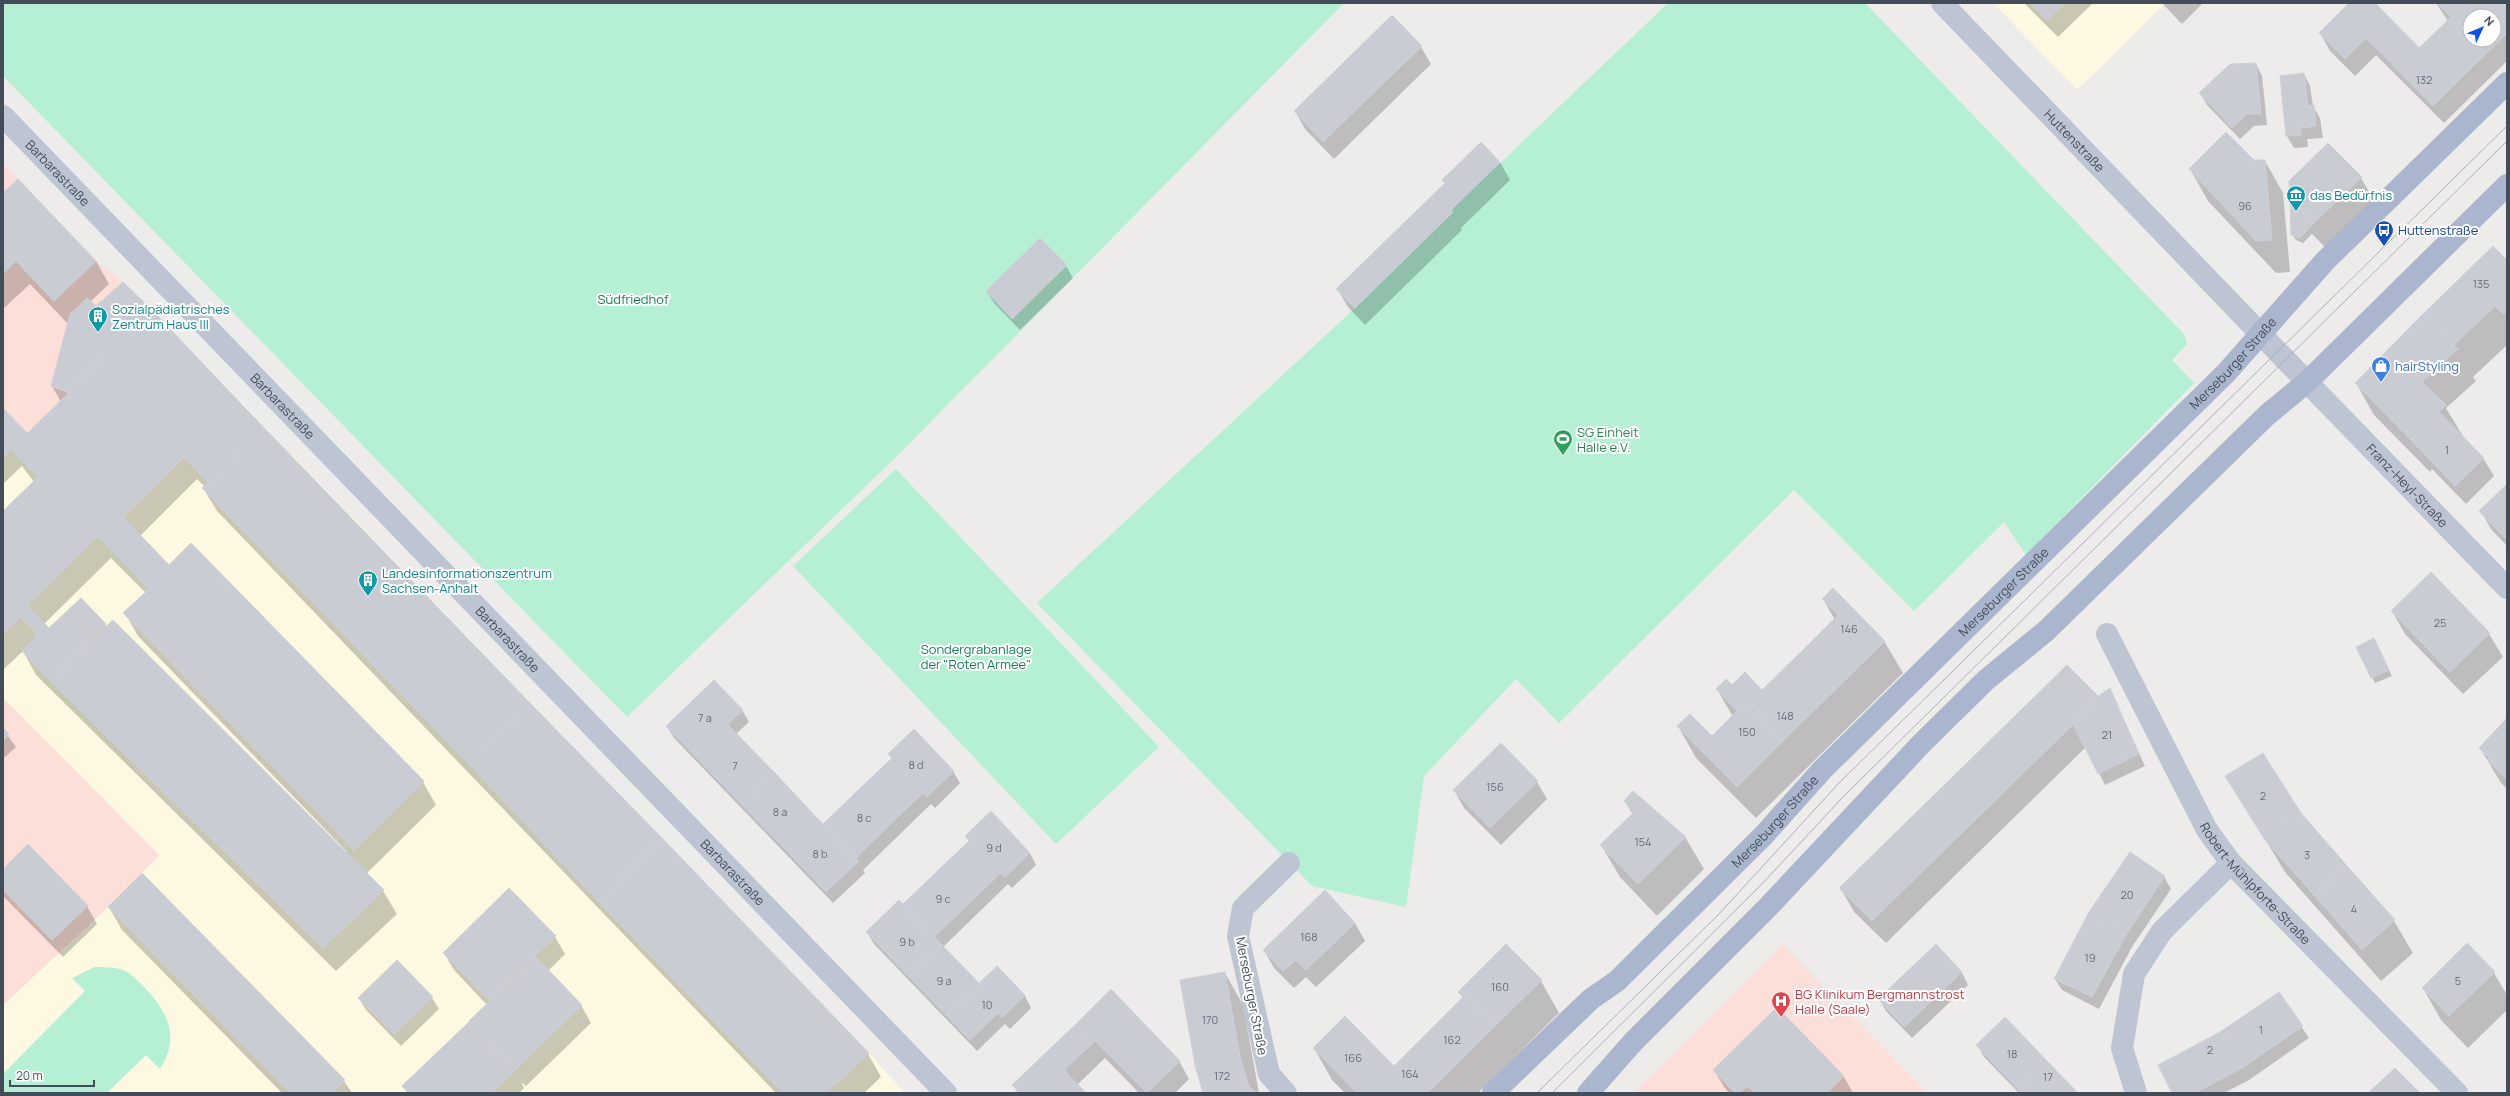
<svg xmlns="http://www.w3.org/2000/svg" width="2510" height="1096" font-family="Manrope,sans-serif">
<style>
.commercial{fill:#fcf8e1}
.medical{fill:#fcdfd8}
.green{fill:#b5f0d4}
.shadow{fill:#0003;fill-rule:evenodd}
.building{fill:#caccd4;stroke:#cfd0d8}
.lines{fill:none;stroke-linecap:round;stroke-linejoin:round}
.minor{stroke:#bdc5d2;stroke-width:22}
.tertiary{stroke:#bdc5d2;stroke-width:22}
.primary{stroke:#a9b6cd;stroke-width:22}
.tram{stroke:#adafb6;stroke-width:1}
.labels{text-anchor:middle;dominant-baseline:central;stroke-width:4;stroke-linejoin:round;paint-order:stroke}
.number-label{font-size:11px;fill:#656c78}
.street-label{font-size:13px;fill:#434c59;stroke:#fff}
.culture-label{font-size:13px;fill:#0d838f;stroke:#fff;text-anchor:start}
.transit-label{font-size:13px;fill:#164399;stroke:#fff;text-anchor:start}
.park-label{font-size:13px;fill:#117d55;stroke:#fff}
.shop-label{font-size:13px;fill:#366cbe;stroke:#fff;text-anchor:start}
.leisure-label{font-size:13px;fill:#27864d;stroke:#fff;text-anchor:start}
.health-label{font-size:13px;fill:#be3a42;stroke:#fff;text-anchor:start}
</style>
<rect width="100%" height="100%" fill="#eeebeb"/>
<g class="commercial">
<path d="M1993,3H2166L2077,90Z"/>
<path d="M153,311L869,1053L905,1093H3V1005L108,907L159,855L3,698V457Z"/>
</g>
<g class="medical">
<path d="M3,163L96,261L123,282L153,311L3,457Z"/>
<path d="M3,698L159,855L108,907L3,1005Z"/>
<path d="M1782,944L1928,1093H1633Z"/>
</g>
<g class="green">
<path d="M3,3H1344L898,455L627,717L3,76Z"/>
<path d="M1668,3H1865L2185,335L2187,344L2172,360L2194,383L2026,555L2004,522L1914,611L1794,490L1559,723L1516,679L1424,776L1406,907L1312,886L1037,603L1355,308L1453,212L1451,210Z"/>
<path d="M896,469L1159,747L1056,844L793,566Z"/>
<path d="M95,967C105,967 114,967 123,970C131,973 138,981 144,987C169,1013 180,1037 160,1069L146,1055L107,1093H3V1074L85,991L72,978Z"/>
</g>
<g class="shadow">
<path d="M2024,3H2093L2058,37Z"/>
<path d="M2162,3H2203L2182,24Z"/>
<path d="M2350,3H2373L2419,49L2448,21L2436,3H2507V61L2444,123L2376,55L2355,76L2330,51L2320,33ZM2470,16H2494V40H2470Z"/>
<path d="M1392,17L1421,47L1431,64L1334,159L1305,129L1295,111Z"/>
<path d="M2256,64L2262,76L2267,125L2254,126L2240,139L2207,105L2201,94Z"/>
<path d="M2304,74L2310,86L2313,106L2320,118L2323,138L2307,139L2308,147L2294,148L2287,136L2281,77Z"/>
<path d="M2328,145L2361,178L2380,210L2333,255L2312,234L2303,243L2296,240L2292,234Z"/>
<path d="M2265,161L2283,193L2290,272L2276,273L2208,201L2190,169Z"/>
<path d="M1500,162L1510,180L1461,228L1462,230L1365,325L1348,307L1338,290L1445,184L1443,180Z"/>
<path d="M3,194L96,261L109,284L90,302L96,308L153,312L868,1054L881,1077L864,1093H776L217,511L203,488L205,487L197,479L140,536L169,566L191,544L423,782L436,805L366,874L383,891L397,914L336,971L36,675L23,651L3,670V513L34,482L22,466L3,484V410L27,435L61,402L52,386L68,324L30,284L3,309ZM111,558L146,593L125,613L138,636L347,852L346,853L113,621L106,626L81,599L49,629L44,624Z"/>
<path d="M2493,248L2507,261V345L2473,377L2476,381L2446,408L2464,438L2483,458L2494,476L2466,504L2432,469L2430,472L2374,415L2356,383Z"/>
<path d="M1066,266L1073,278L1020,330L994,303L987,292Z"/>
<path d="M2507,486V546L2491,529L2481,511Z"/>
<path d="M1823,599L1884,641L1903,673L1756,818L1696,758L1678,726L1712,738L1733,717L1717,689L1732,687L1745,674L1762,691L1835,620Z"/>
<path d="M2392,611L2489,634L2503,657L2463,694L2405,634Z"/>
<path d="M2377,645L2392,676L2375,683L2357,647Z"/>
<path d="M2109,689L2145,766L2105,785L2086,747L1886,943L1854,912L1841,889Z"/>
<path d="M742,710L749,722L736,734L823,825L892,759L890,754L953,771L960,783L935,808L931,804L863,870L865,873L833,903L674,738L667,726Z"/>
<path d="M2507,719V789L2501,783L2480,748Z"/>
<path d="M3,729L16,747L3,759Z"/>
<path d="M1501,745L1537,782L1547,799L1501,845L1464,808L1454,790Z"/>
<path d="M2227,777L2300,814L2394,921L2413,953L2381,981L2285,872Z"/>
<path d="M1625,801L1685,837L1704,869L1657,916L1620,877L1601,845L1633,815Z"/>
<path d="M970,842L1030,853L1036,865L1012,888L1008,884L943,947L979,985L997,967L1025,996L1031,1008L1010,1029L1005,1024L977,1051L874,944L867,932L903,906Z"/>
<path d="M2130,853L2164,877L2171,889L2132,947L2099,1009L2062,990L2055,979Z"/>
<path d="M3,870L87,906L97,924L63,957L4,897Z"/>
<path d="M142,874L344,1081L352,1093H282L122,930L109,907Z"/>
<path d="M1355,923L1365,941L1316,987L1306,977L1294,988L1274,968L1264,950Z"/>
<path d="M555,937L565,954L548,971L581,1005L591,1023L526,1086L521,1082L524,1088L519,1093H407L403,1086L487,1005L454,970L444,953Z"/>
<path d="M2467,945L2494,973L2507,995V1010L2468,1048L2441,1020L2423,988Z"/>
<path d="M1936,946L1962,973L1968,985L1912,1038L1886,1011L1880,1000Z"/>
<path d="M1225,973L1243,1005L1259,1093H1204Z"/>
<path d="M1541,981L1559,1013L1478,1093H1345L1332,1080L1314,1048L1394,1067L1463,999L1459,992Z"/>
<path d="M1111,991L1179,1061L1189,1079L1175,1093H1139L1105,1058L1077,1085L1084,1093H1018L1013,1085Z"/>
<path d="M2279,993L2309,1038L2249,1080L2224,1093H2174Z"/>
<path d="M359,998H432L439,1009L401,1046L366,1010Z"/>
<path d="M1777,1008L1844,1077L1853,1093H1729L1724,1087L1714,1070Z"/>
<path d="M1978,1045L2077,1093H2019L1984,1057Z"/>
</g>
<g class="building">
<path d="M2030,3H2065L2047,20Z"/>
<path d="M2349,3H2375L2455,84L2433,106L2366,38L2345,59L2319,33Z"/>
<path d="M2437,3H2464L2477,16H2470V40H2494V34L2500,40L2455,84L2419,48L2451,17Z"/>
<path d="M2464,3H2507V33L2500,40L2494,34V16H2477Z"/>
<path d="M1392,15L1422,46L1323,142L1294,111Z"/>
<path d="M2256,63L2261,114H2247L2232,128L2199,93L2230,64Z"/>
<path d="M2304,73L2308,106L2314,105L2316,126L2301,128V135L2286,136L2280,76Z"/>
<path d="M2226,132L2254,160H2265L2272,240L2256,241L2189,169Z"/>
<path d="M1481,142L1500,162L1451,210L1453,212L1355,308L1336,289L1445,183L1442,180Z"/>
<path d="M2328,143L2362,177L2314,223L2290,200L2289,181Z"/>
<path d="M18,179L96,261L54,301L16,261L3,274V193Z"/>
<path d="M2290,200L2314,223L2300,238L2291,235Z"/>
<path d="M1040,238L1067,265L1012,319L986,291Z"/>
<path d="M2493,246L2507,260V310L2503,314L2495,306L2454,345L2419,318Z"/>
<path d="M123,282L153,311L69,393L51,386L70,314L87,298L96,306Z"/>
<path d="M153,311L264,428L208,482L184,457L123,517L169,565L191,543L424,781L354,850L123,613L149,589L98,536L27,605L49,628L81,598L106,624L49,680L22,651L38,635L20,617L3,634V511L38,477L11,449Z"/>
<path d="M2419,318L2458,349L2422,382L2446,405L2411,440L2355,383Z"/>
<path d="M3,408L27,433L3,457Z"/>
<path d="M2439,412L2484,458L2455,486L2411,440Z"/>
<path d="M264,428L533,706L471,766L202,488Z"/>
<path d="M2507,484V540L2479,511Z"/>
<path d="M2431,572L2490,633L2450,672L2391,611Z"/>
<path d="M1833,588L1885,641L1836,689L1800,653L1838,615L1822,599Z"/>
<path d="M113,620L384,890L323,948L49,680Z"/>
<path d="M2374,638L2389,670L2371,678L2356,647Z"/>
<path d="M1800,653L1836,689L1785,739L1732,685L1745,672L1762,690Z"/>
<path d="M2067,665L2100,698L1872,921L1839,888Z"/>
<path d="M1726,679L1785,739L1737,787L1677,726L1690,714L1712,736L1737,711L1716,689Z"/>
<path d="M714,680L743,710L695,756L666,726Z"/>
<path d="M2110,688L2139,754L2098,774L2073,724L2100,698L2097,697Z"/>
<path d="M533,706L662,838L597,900L471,766Z"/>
<path d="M2507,718V779L2487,760L2489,758L2479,748Z"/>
<path d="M727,724L776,774L743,806L695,756Z"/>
<path d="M3,728L9,734L3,741Z"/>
<path d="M914,729L954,771L927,797L923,793L905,810L873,776L892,758L888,754Z"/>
<path d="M1501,743L1538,781L1490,828L1453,790Z"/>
<path d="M2263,753L2301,813L2265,840L2225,776Z"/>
<path d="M776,774L816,817L784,848L743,806Z"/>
<path d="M873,776L905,810L856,858L823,824Z"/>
<path d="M1633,791L1686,837L1638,884L1600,845L1634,812L1624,801Z"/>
<path d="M991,811L1030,853L1005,877L1001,873L982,891L950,859L969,841L965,836Z"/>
<path d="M2301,813L2348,867L2314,895L2265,840Z"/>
<path d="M816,817L859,861L826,892L784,848Z"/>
<path d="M662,838L869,1053L826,1093H783L597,900Z"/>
<path d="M28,844L88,906L52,940L3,890V869Z"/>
<path d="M2130,852L2165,876L2126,935L2089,912Z"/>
<path d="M950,859L982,891L934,937L903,904Z"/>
<path d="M2348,867L2395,920L2362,950L2314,895Z"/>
<path d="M142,873L345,1080L332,1093H290L108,907Z"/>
<path d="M509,888L556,936L489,1000L443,953Z"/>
<path d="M1325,890L1355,923L1306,970L1296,960L1283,971L1263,950Z"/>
<path d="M899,900L942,945L909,977L866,932Z"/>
<path d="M2089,912L2126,935L2092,997L2054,979Z"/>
<path d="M2467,943L2495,972L2449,1016L2422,988Z"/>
<path d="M1506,944L1542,980L1493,1028L1458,992Z"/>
<path d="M1936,944L1962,972L1904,1027L1878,999Z"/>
<path d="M942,945L979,983L946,1015L909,977Z"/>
<path d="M536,957L582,1005L516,1069L469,1021Z"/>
<path d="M397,960L433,997L394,1034L358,998Z"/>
<path d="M997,966L1025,995L1002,1018L998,1013L970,1040L946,1015Z"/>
<path d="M1225,972L1240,1057L1195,1065L1180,980Z"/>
<path d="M1111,989L1180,1061L1147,1093L1077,1023Z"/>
<path d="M2279,992L2303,1026L2242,1068L2220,1032Z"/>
<path d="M1463,997L1493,1028L1440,1081L1410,1050Z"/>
<path d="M1777,1007L1844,1076L1827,1093H1755L1747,1086L1740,1093H1735L1713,1070Z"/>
<path d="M1345,1016L1394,1066L1367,1093H1357L1313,1048Z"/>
<path d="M2005,1017L2048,1062L2019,1090L1976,1045Z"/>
<path d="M469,1022L515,1070L491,1093H409L402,1086Z"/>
<path d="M1077,1023L1095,1041L1064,1070L1086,1093H1020L1012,1085Z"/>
<path d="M2220,1032L2242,1068L2195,1093H2172L2158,1065Z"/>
<path d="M1410,1050L1440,1081L1427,1093H1367Z"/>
<path d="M1240,1057L1249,1086L1256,1093H1203L1195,1065Z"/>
<path d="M2048,1062L2078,1093H2022L2019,1090Z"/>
<path d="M2395,1068L2420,1093H2368L2381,1081Z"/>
</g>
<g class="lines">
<g class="minor">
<path id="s1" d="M3,116L946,1093"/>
<path id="s2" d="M2307,382L2507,588"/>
<path id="s3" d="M2107,634L2207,830L2231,863L2457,1093"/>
<path d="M1286,1093L1269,1074L1238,936L1243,908L1289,863"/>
<path d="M2136,1093L2122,1048L2134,974L2162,931L2231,863"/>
</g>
<path class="tertiary" id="s4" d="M1942,3L2307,382"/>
<g class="primary">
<path id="s5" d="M1493,1093L1591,999L1617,981L1764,835L1823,769L2226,373L2325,261L2507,83"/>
<path d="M1588,1093L1634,1041L1768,907L1922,743L1986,680L2046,631L2267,415L2307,382L2507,185"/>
</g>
<g class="tram">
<path d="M1537,1093L1719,914L1839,783L2507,126"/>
<path d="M1552,1093L1761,885L1843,797L2507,141"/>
</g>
</g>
<defs>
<g id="museum-pin" transform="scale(1)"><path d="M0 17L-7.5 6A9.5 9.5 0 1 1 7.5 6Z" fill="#0f9aa8" stroke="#fff"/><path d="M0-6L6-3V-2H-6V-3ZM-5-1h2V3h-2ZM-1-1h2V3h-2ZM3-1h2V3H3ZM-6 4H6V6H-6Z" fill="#fff"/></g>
<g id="bus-pin" transform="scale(1)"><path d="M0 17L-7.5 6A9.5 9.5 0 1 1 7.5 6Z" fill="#1a4fb4" stroke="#fff"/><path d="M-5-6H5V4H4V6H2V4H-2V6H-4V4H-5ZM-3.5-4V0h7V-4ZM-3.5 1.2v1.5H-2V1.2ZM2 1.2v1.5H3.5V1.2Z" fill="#fff"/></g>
<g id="building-pin" transform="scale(1)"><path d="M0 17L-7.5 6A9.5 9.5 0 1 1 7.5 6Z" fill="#0f9aa8" stroke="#fff"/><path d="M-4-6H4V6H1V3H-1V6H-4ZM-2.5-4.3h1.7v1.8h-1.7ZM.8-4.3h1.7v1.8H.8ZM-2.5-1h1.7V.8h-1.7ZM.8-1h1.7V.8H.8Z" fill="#fff"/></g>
<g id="shop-pin" transform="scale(1)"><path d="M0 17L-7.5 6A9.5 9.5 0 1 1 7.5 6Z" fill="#3f7fe0" stroke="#fff"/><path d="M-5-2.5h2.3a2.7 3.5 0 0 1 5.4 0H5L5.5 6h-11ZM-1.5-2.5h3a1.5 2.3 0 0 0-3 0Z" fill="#fff"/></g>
<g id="stadium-pin" transform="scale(1)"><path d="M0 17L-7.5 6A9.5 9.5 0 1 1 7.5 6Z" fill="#2e9e5b" stroke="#fff"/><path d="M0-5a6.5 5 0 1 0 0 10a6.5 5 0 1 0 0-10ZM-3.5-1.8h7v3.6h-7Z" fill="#fff"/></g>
<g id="hospital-pin" transform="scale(1)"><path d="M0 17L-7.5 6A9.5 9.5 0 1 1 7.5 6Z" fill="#e0444e" stroke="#fff"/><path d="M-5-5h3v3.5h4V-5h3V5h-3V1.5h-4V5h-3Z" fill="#fff"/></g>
</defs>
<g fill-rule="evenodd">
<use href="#museum-pin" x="2296" y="195"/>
<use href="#bus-pin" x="2384" y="230"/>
<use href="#building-pin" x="98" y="316"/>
<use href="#shop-pin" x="2381" y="366"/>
<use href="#stadium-pin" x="1563" y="439"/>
<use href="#building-pin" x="368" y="580"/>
<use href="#hospital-pin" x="1781" y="1001"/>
</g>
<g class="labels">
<g class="number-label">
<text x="2424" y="79">132</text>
<text x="2245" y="205">96</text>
<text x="2481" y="283">135</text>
<text x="2447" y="449">1</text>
<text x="2440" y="622">25</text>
<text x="1849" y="628">146</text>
<text x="1785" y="715">148</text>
<text x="705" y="717">7 a</text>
<text x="1747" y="731">150</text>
<text x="2107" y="734">21</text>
<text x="916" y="764">8 d</text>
<text x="735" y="765">7</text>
<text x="1495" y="786">156</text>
<text x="2263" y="795">2</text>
<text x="780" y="811">8 a</text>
<text x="864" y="817">8 c</text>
<text x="1643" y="841">154</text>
<text x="994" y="847">9 d</text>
<text x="820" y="853">8 b</text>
<text x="2307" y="854">3</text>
<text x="2127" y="894">20</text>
<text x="943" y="898">9 c</text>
<text x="2354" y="908">4</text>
<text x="1309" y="936">168</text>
<text x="907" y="941">9 b</text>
<text x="2090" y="957">19</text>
<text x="944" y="980">9 a</text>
<text x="2458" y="980">5</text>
<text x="1500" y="986">160</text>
<text x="987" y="1004">10</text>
<text x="1210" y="1019">170</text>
<text x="2261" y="1029">1</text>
<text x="1452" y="1039">162</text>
<text x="2210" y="1049">2</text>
<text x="2012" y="1053">18</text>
<text x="1353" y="1057">166</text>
<text x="1410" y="1073">164</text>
<text x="1222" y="1075">172</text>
<text x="2048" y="1076">17</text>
</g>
<g class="street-label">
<text stroke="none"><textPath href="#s4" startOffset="191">Huttenstraße</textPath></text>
<text stroke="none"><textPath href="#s1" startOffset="79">Barbarastraße</textPath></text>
<text stroke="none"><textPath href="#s5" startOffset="1040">Merseburger Straße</textPath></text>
<text stroke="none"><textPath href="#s1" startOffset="403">Barbarastraße</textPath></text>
<text stroke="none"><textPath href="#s2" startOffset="144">Franz-Heyl-Straße</textPath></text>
<text stroke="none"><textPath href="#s5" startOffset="716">Merseburger Straße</textPath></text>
<text stroke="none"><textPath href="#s1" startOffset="727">Barbarastraße</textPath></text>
<text stroke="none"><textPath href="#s5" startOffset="392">Merseburger Straße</textPath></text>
<text stroke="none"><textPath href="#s1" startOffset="1051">Barbarastraße</textPath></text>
<text stroke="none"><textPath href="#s3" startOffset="292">Robert-Mühlpforte-Straße</textPath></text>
<text transform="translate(1252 996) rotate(79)">Merseburger Straße</text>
</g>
<g class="culture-label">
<text x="2310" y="195">das Bedürfnis</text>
<text x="112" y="309">Sozialpädiatrisches<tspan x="112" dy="15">Zentrum Haus III</tspan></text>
<text x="382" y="573">Landesinformationszentrum<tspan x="382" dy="15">Sachsen-Anhalt</tspan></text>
</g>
<g class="transit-label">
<text x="2398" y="230">Huttenstraße</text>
</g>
<g class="park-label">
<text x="633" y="299">Südfriedhof</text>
<text x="976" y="649">Sondergrabanlage<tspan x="976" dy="15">der "Roten Armee"</tspan></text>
</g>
<g class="shop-label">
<text x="2395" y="366">hairStyling</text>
</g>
<g class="leisure-label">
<text x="1577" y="432">SG Einheit<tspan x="1577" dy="15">Halle e.V.</tspan></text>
</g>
<g class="health-label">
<text x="1795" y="994">BG Klinikum Bergmannstrost<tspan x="1795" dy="15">Halle (Saale)</tspan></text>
</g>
</g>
<rect width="2510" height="1096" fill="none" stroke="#434c59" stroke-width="8"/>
<g transform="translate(2482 28) rotate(46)"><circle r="19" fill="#ffffff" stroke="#b4b7bd"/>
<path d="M0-3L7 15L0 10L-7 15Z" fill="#0f50e4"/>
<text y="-6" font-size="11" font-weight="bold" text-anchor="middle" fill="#434c59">N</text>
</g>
<path d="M10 1080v6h84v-6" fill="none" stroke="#434c59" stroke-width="2"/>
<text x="16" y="1080" font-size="12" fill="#434c59" stroke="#ffffff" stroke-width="3" paint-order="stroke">20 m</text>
</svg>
